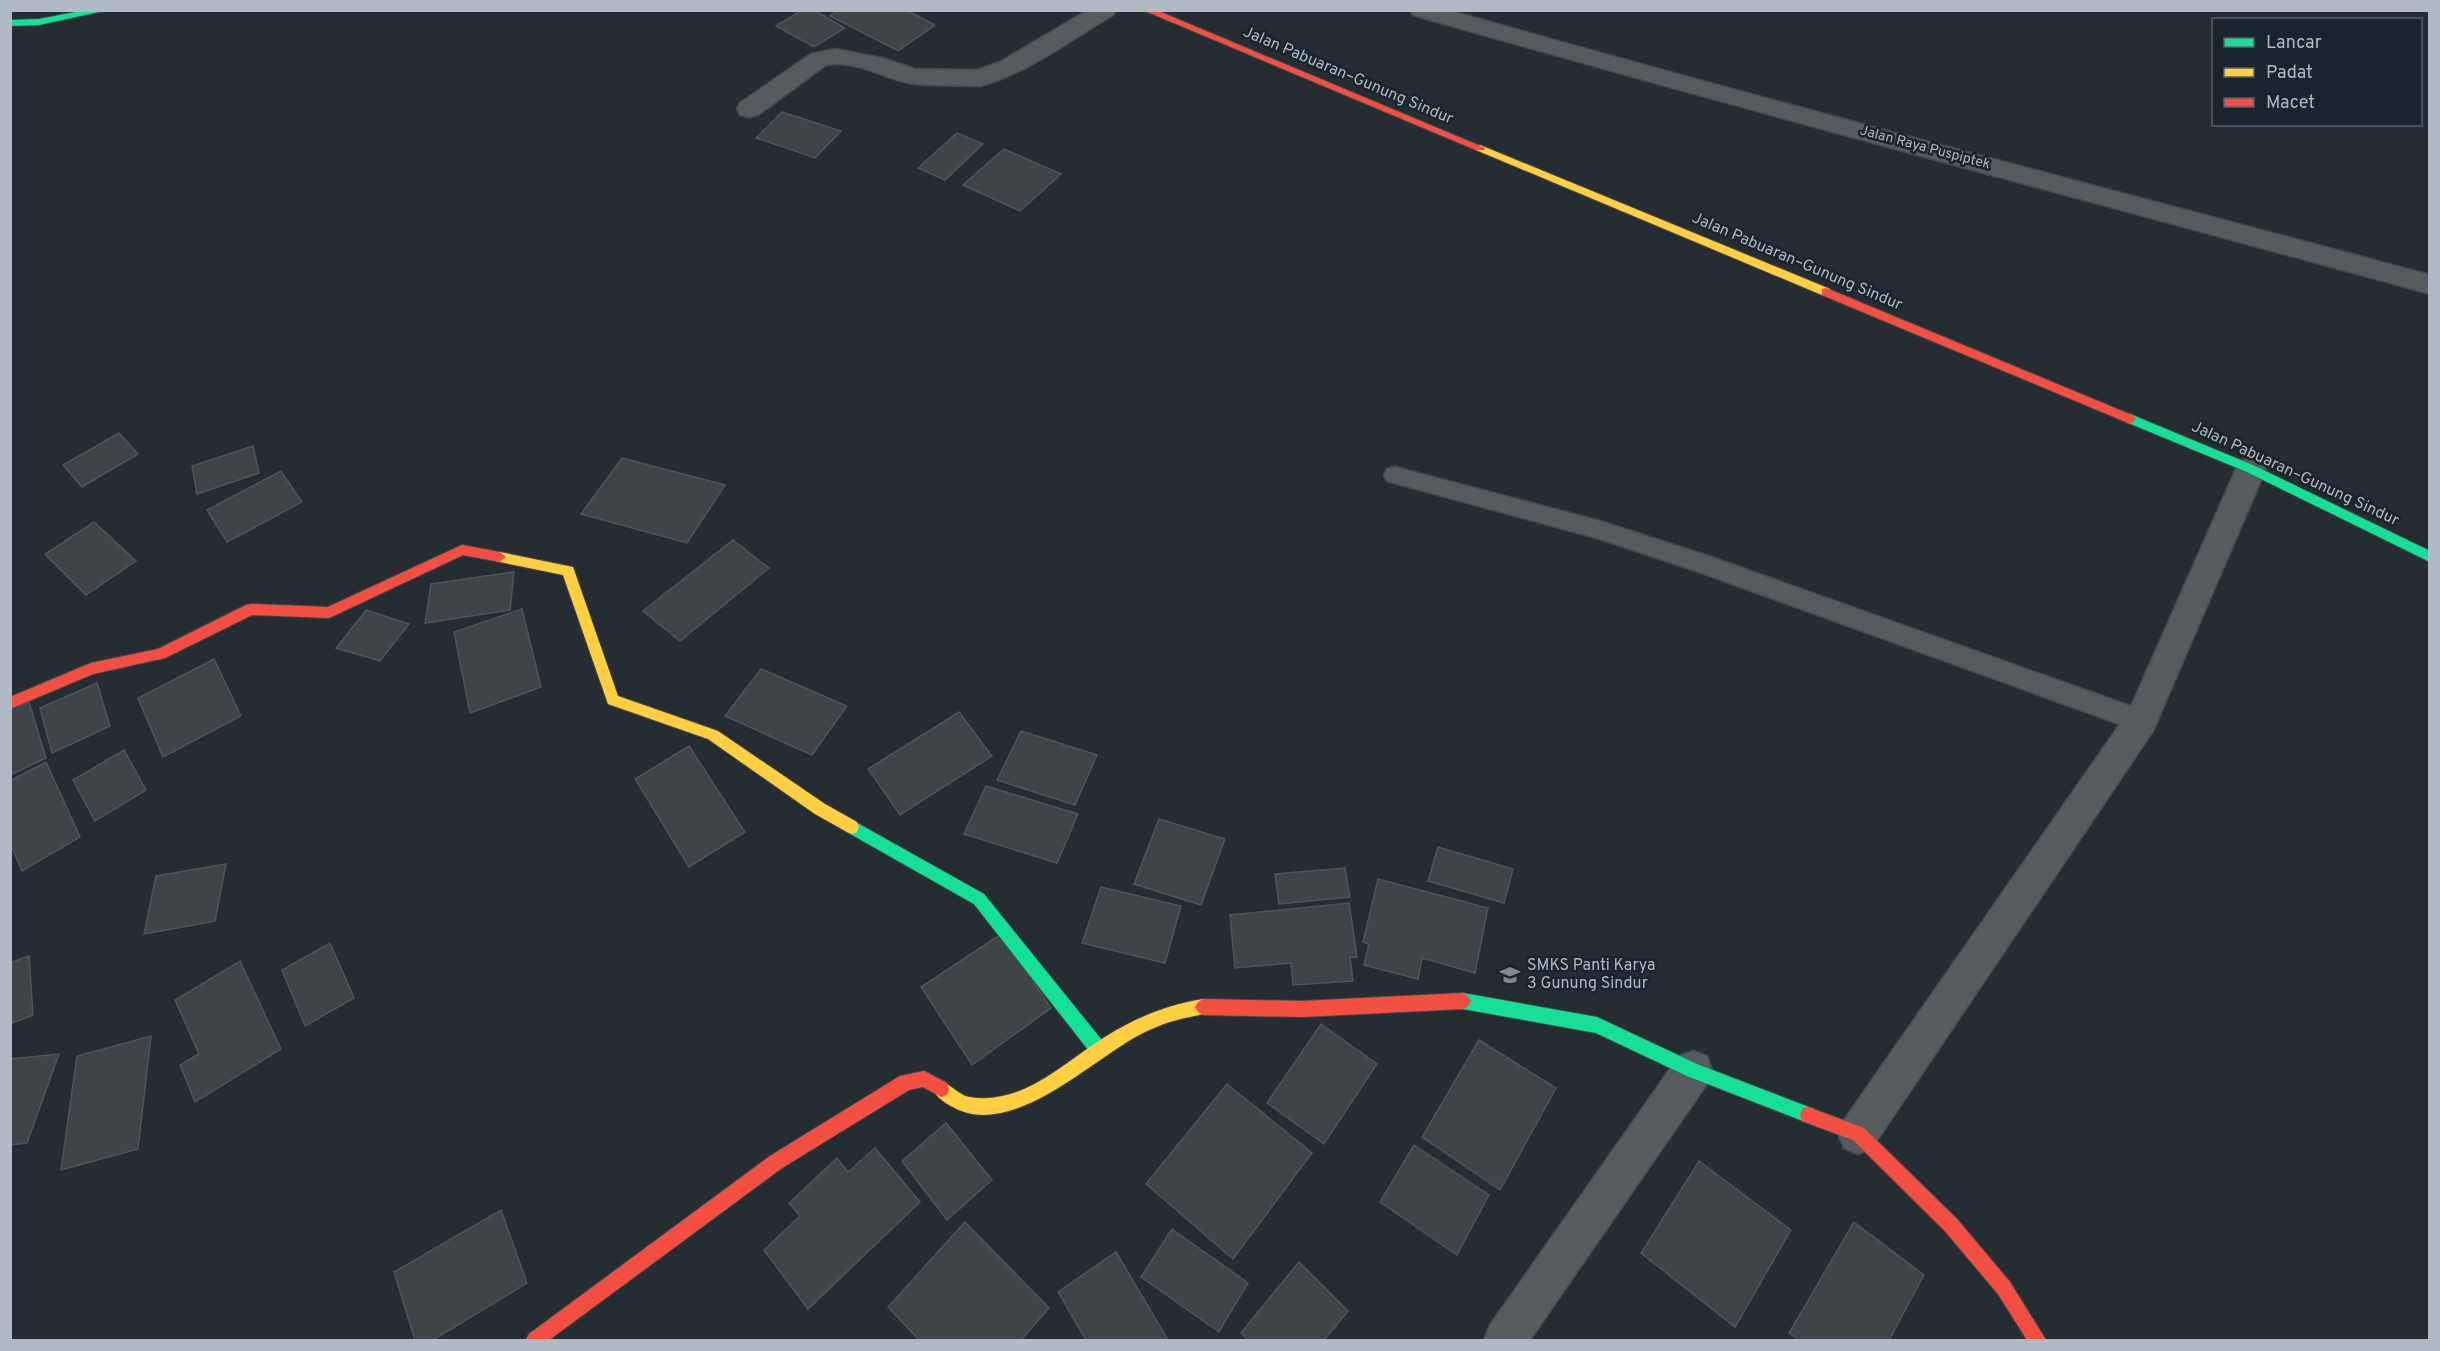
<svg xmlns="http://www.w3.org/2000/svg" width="2440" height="1351" font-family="Overpass,sans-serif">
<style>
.building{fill:#3e4448;stroke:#4e545a;stroke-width:1.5}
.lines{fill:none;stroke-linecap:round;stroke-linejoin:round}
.lane-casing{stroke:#44494d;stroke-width:3}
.street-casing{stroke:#44494d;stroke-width:3}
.fast-casing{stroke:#44494d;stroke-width:2}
.slow-casing{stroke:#44494d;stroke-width:2}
.jam-casing{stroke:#44494d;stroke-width:2}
.lane{fill:#565b60;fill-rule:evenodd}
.street{fill:#565b60;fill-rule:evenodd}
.fast{fill:#16e098;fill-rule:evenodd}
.slow{fill:#ffcf43;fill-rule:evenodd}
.jam{fill:#f24e42;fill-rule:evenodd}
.labels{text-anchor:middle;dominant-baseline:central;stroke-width:5;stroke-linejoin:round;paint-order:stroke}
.far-street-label{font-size:14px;fill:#afbac4;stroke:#1a242c}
.street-label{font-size:16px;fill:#afbac4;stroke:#1a242c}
.poi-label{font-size:16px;fill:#afbac4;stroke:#1a242c;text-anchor:start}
</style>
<rect width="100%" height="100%" fill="#262d32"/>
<g class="building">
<path d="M802,10H814L845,28L814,47L776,26Z"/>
<path d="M838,10H906L935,25L898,51L830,16Z"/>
<path d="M782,112L841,131L815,158L756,138Z"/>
<path d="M957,133L983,144L945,180L918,168Z"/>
<path d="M1004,149L1061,174L1020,211L963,185Z"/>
<path d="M119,433L138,454L82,487L63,465Z"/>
<path d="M253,446L259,473L197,494L192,466Z"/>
<path d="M622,458L725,485L687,543L581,514Z"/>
<path d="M281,471L302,502L227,542L207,510Z"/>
<path d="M94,522L136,561L86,595L45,554Z"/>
<path d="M733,540L769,568L680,641L643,611Z"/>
<path d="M514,572L510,610L425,623L431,584Z"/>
<path d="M522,609L541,687L470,713L454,632Z"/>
<path d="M366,610L409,624L380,661L336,648Z"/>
<path d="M214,659L241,716L163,757L138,698Z"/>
<path d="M761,669L847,706L812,755L725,716Z"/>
<path d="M97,683L110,726L52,753L40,708Z"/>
<path d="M29,702L46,758L10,775V710Z"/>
<path d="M959,712L992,756L900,815L868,769Z"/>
<path d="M1021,731L1097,755L1075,805L997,780Z"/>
<path d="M689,746L745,832L689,867L635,779Z"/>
<path d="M124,750L146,790L95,821L73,780Z"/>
<path d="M46,762L80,837L22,871L10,843V781Z"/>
<path d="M986,786L1078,814L1057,863L964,834Z"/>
<path d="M1159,819L1225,839L1201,905L1134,884Z"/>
<path d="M1438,847L1513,869L1504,903L1428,881Z"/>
<path d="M226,864L215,921L144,934L156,876Z"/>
<path d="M1345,868L1350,897L1279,904L1275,874Z"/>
<path d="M1378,879L1488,908L1475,973L1422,958L1418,979L1364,965L1369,944L1363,942Z"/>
<path d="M1101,887L1181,906L1165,963L1082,943Z"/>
<path d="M1349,903L1357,957H1350L1353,981L1293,985L1291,963L1235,968L1230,915Z"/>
<path d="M1001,934L1051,1008L972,1065L921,987Z"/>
<path d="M330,943L354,998L305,1026L282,970Z"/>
<path d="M29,956L33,1015L10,1024V963Z"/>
<path d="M240,961L281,1049L195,1102L180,1065L199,1054L175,1000Z"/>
<path d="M1321,1024L1377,1064L1324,1144L1267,1103Z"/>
<path d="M151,1036L138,1149L61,1170L77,1056Z"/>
<path d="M1479,1040L1556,1088L1500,1190L1422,1137Z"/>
<path d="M59,1054L27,1143L10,1145V1059Z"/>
<path d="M1227,1084L1312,1153L1233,1259L1146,1184Z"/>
<path d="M946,1123L992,1180L947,1220L902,1161Z"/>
<path d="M1414,1145L1489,1195L1457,1255L1380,1202Z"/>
<path d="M875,1148L920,1202L808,1309L764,1250L800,1216L789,1203L837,1158L848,1172Z"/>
<path d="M1699,1161L1791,1230L1735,1327L1641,1253Z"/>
<path d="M501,1210L527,1283L433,1340H415L394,1272Z"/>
<path d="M965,1222L1049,1308L1021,1340H919L888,1307Z"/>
<path d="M1854,1222L1924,1275L1889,1340H1799L1789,1333Z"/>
<path d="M1172,1229L1248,1283L1219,1332L1141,1277Z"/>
<path d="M1116,1252L1168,1340H1086L1058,1292Z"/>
<path d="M1299,1262L1348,1311L1324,1340H1248L1241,1333Z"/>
</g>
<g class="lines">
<g class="lane-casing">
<path id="lane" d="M1395,467L1600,521L1714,558L2150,713L2153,721L2150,729L2141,732L1699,572L1600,539L1387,481L1384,475L1387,469Z"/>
</g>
<g class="street-casing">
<g id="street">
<path d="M1088,10H1116L1113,15C1071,40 1028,73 980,86C958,85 935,86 914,84C885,80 857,59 826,65L758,115L749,117L740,115L737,109L740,103L811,54L835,49L882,58L915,69L977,70L1000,62Z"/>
<path d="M1410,10H1448C1774,103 2102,187 2430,275V294C2091,201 1751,112 1413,15Z"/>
<path d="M2251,457L2262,461L2266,469L2153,731L1872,1148L1858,1154L1844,1148L1838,1134L1844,1120L2129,711L2236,469L2240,461Z"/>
<path d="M1693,1051L1707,1056L1712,1070L1707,1084L1530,1340H1484L1490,1325L1679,1056Z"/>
</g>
</g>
<g class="fast-casing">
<g id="fast">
<path d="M86,10H108L39,25L10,26V20L39,19Z"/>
<path d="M2130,414L2255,466L2430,551V562L2247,472L2126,422L2124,419Z"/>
<path d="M852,820L984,894L1105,1044L1107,1050L1105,1056L1099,1058L1093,1056L974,904L847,832L845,827L847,822Z"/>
<path d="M1463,993L1597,1017L1697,1064L1814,1109L1816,1115L1814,1121L1808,1123L1687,1076L1596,1033L1463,1009L1458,1006L1455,1001L1458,996Z"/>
</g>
</g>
<g class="slow-casing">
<g id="slow">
<path d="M1480,145L1830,289L1832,292L1826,296L1822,295L1476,150L1475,148Z"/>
<path d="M500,552L573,567L618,696L718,731L825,804L857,822L859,827L857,832L852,834L847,832L815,814L708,739L608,704L563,575L495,561L494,557Z"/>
<path d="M1203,999L1208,1002L1211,1007L1208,1012C1199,1016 1187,1017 1177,1020C1164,1023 1151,1029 1139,1035C1090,1061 1011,1140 953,1107C945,1103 936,1097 933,1089L935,1083L941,1081C951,1085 959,1095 969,1097C1023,1106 1063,1063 1105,1037C1135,1018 1167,1005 1203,999Z"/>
</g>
</g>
<g class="jam-casing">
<g id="jam">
<path d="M1143,10H1156L1485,148L1484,150H1476Z"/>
<path d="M1826,288L2134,416L2136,419L2130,424L2126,422L1822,295V289Z"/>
<path d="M462,545L500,552L506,557L500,562L463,555L329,618L252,615L165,658L93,674L10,709V697L91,663L158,649L246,605L251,604L328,607Z"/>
<path d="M1463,993L1468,996L1471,1001L1468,1006L1463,1009L1302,1017L1203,1015L1198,1012L1195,1007L1198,1002L1203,999L1302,1001Z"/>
<path d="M924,1071L947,1083L949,1089L947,1095L941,1097L923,1087L909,1090L782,1168L549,1340H526L529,1334L770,1156L900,1076Z"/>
<path d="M1808,1107L1864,1128L1957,1219L2010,1282L2046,1340H2027L1998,1294L1945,1231L1853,1140L1802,1121L1800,1115L1802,1109Z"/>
</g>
</g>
<use href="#lane" class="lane"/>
<use href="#street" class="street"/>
<use href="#fast" class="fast"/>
<use href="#slow" class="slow"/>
<use href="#jam" class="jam"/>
</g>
<defs>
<g id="school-bare" transform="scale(1.62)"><path d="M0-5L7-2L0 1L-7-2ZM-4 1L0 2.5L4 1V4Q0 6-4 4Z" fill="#7f8991" stroke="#1a242c" stroke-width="2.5" paint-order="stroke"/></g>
</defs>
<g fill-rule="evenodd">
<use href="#school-bare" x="1510" y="975"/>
</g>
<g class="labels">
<g class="far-street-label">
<text transform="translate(1925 148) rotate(15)">Jalan Raya Puspiptek</text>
</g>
<g class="street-label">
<text transform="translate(1348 76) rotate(23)">Jalan Pabuaran–Gunung Sindur</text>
<text transform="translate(1797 262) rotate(23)">Jalan Pabuaran–Gunung Sindur</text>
<text transform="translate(2295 474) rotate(25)">Jalan Pabuaran–Gunung Sindur</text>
</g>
<g class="poi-label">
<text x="1527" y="966">SMKS Panti Karya<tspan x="1527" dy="18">3 Gunung Sindur</tspan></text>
</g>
</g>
<rect width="2440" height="1351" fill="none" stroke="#afbac4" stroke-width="24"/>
<rect x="2212" y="18" width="210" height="108" fill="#1a242c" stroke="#566069" stroke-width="1.5"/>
<rect x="2224" y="38" width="30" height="9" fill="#16e098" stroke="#566069" stroke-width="1.5"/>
<text x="2266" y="48" font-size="18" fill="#afbac4">Lancar</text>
<rect x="2224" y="68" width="30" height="9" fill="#ffcf43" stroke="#566069" stroke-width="1.5"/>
<text x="2266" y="78" font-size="18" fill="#afbac4">Padat</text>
<rect x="2224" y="98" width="30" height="9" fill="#f24e42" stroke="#566069" stroke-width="1.5"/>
<text x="2266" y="108" font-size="18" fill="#afbac4">Macet</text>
</svg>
